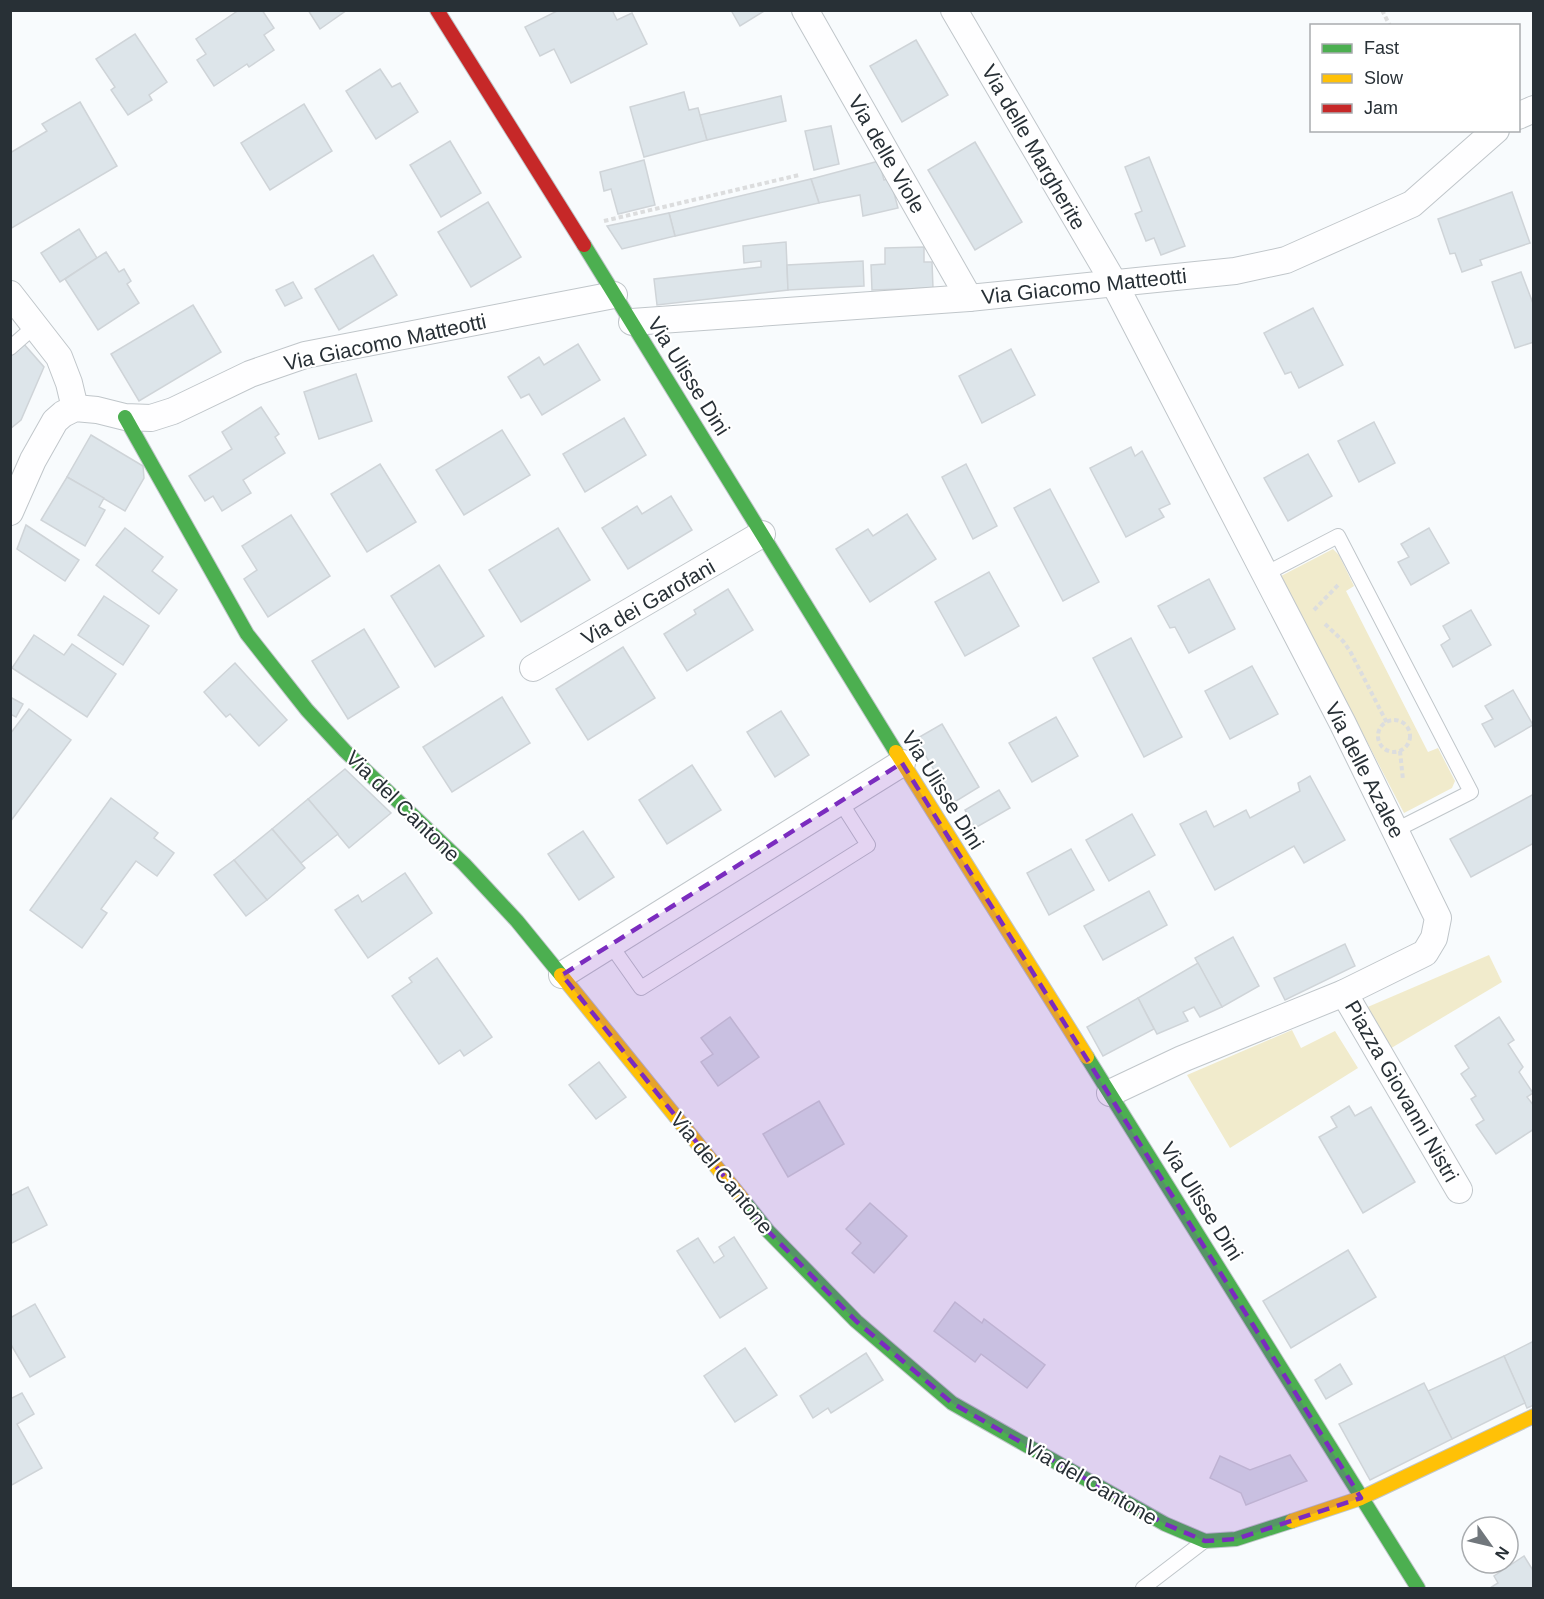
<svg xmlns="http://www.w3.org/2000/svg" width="1544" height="1599" font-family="Arial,sans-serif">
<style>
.green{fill:#f1ebcc}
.building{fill:#dde5ea;stroke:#cfd4d8;stroke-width:1.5}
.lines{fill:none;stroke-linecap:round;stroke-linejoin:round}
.lane-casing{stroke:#c0c6ca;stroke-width:16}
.street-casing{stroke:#c0c6ca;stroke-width:28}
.fast-casing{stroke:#c0c6ca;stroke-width:16}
.slow-casing{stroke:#c0c6ca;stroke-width:16}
.jam-casing{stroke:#c0c6ca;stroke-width:16}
.path{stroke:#dcddde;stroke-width:4;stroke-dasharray:4.5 3;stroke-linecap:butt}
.lane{stroke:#fefeff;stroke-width:14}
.street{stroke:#fefeff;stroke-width:26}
.fast{stroke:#4caf50;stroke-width:14}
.slow{stroke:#ffc107;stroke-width:14}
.jam{stroke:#c62828;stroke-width:14}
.marked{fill:#7b2cbf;fill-opacity:0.2;stroke:#7b2cbf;stroke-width:4.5;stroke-dasharray:12 8;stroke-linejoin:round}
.labels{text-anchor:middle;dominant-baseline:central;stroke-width:4.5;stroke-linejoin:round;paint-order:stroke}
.street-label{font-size:21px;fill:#283036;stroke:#fff}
</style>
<rect width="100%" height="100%" fill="#f8fbfd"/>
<g class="green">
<path d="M1333,549L1339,555L1354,586L1346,591L1428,752L1438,748L1455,781L1452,788L1404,813L1281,576Z"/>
<path d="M1489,955L1502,982L1388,1050L1363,1009Z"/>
<path d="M1292,1030L1301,1048L1335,1031L1358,1068L1230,1148L1187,1075Z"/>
</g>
<g class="building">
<path d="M239,10H262L274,28L264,35L274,50L249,67L247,64L214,86L197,60L206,54L196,39Z"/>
<path d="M308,10H347L320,29Z"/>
<path d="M559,10H612L617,20L632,13L647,44L571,83L554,49L540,56L525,27Z"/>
<path d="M731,10H766L740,26Z"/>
<path d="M135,34L167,82L149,95L152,100L128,115L111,90L115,87L96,59Z"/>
<path d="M916,40L948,95L902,122L870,66Z"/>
<path d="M380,69L392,87L400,83L418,112L376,139L346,91Z"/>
<path d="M684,92L689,110L698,108L707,140L644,157L630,107Z"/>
<path d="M781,96L786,121L707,140L700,115Z"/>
<path d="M80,102L117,166L10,229V153L47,131L42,124Z"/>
<path d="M304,104L332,151L270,190L241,143Z"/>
<path d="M831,126L839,164L814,170L805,131Z"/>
<path d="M450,141L481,193L441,217L410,165Z"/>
<path d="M975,142L1022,222L975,250L928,170Z"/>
<path d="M1149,157L1185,246L1161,255L1154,238L1146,241L1135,214L1142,211L1125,167Z"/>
<path d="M644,160L655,205L618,214L611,189L604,191L600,172Z"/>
<path d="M879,161L884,180L890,178L898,208L863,216L860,195L819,203L811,179Z"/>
<path d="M811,179L819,203L675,236L669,213Z"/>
<path d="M1512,192L1530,243L1480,260L1482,265L1462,272L1455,253L1450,254L1438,219Z"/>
<path d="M488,202L521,257L471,287L438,232Z"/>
<path d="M669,213L675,236L622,249L607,226Z"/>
<path d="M79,229L97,258L60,282L41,253Z"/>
<path d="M786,242L788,290L657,305L654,279L761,267V261L744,263L743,246Z"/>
<path d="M924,247V262H932L933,288L872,290L871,265L885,264V248Z"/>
<path d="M106,252L119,272L124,269L131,281L127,284L139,303L98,330L65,279Z"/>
<path d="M373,255L397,295L339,330L315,289Z"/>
<path d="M863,261L864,286L788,290L787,265Z"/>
<path d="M1521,272L1534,306V342L1515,348L1492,282Z"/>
<path d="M293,282L302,298L285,306L276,290Z"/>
<path d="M193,305L221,352L139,401L111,354Z"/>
<path d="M1313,308L1343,365L1299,388L1291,372L1285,374L1264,333Z"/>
<path d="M23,343L44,367L21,420L10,429V354Z"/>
<path d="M578,344L600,380L542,415L529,394L521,398L508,377L539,357L544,365Z"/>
<path d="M1011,349L1035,395L982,423L959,376Z"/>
<path d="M356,374L372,421L319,439L304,392Z"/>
<path d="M261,407L279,434L275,437L285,453L243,480L251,493L222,511L213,496L205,501L189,476L232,449L222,432Z"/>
<path d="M624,418L646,455L585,492L563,454Z"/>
<path d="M1374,422L1395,463L1359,482L1338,441Z"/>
<path d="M502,430L530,475L464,515L436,470Z"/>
<path d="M91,435L143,466L144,478L125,511L67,477Z"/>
<path d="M1131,447L1135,456L1142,451L1170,504L1159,509L1164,517L1126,537L1090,468Z"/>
<path d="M1308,454L1332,496L1288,521L1264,478Z"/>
<path d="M380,464L416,522L367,552L331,494Z"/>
<path d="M966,464L997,526L973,539L942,477Z"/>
<path d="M67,477L104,498L99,507L105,510L85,546L41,520Z"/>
<path d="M1050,489L1099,582L1063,601L1014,508Z"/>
<path d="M671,496L692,530L628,569L602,528L637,506L642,514Z"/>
<path d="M907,514L936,559L870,602L836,549L868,529L873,536Z"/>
<path d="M291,515L330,576L268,617L244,579L257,570L242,546Z"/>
<path d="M26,525L79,560L65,581L17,549Z"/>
<path d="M125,528L163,557L152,571L177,590L159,614L96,565Z"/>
<path d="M558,528L590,580L521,622L489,570Z"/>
<path d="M1429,528L1449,563L1411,585L1398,562L1409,557L1401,544Z"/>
<path d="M439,565L484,636L435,667L391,596Z"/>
<path d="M989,572L1019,626L965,656L935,602Z"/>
<path d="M1209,579L1235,629L1189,653L1175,627L1170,628L1158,606Z"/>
<path d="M728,589L753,630L687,671L664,634L696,614L694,610Z"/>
<path d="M104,596L149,626L123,665L78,635Z"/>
<path d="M1471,610L1491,645L1453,667L1441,645L1450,639L1443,626Z"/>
<path d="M364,629L399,687L348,719L312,661Z"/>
<path d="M34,635L64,655L72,644L116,674L87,717L12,668Z"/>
<path d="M1131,638L1182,737L1144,757L1093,658Z"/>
<path d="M623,647L655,698L588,740L556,689Z"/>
<path d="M235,663L287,720L259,746L230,714L226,717L204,692Z"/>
<path d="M1252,666L1278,714L1230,739L1205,691Z"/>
<path d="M1513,690L1533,725L1495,747L1482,724L1493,719L1485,706Z"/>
<path d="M10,697L23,704L16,717L10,714Z"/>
<path d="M502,697L530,743L452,792L423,747Z"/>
<path d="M29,709L71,740L10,822V734Z"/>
<path d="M781,711L809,755L775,777L747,732Z"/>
<path d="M1056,717L1078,756L1032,782L1009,743Z"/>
<path d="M942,724L979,787L953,803L916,739Z"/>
<path d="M692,765L721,810L667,844L639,800Z"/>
<path d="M345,769L391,813L349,848L308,799Z"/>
<path d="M1310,776L1345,840L1304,863L1294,846L1215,890L1180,824L1206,811L1214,827L1246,810L1250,818L1300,791L1298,783Z"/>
<path d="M999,790L1010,808L975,828L965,810Z"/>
<path d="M1534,794V843L1471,877L1450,839Z"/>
<path d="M111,798L158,833L154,838L174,853L157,876L136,861L101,909L107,913L82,948L30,910Z"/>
<path d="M308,799L338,834L301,863L272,829Z"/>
<path d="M1132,814L1155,855L1109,881L1086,840Z"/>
<path d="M272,829L305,868L267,900L234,860Z"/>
<path d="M583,831L614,877L579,900L548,854Z"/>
<path d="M1071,849L1094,890L1049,915L1027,873Z"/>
<path d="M234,860L267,900L246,916L214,875Z"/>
<path d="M405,873L432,913L368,958L335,910L358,895L362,902Z"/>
<path d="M1149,891L1167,925L1103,960L1084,926Z"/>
<path d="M1233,937L1259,986L1222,1007L1195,958Z"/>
<path d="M1345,944L1355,966L1285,1000L1274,978Z"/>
<path d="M437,958L492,1037L464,1056L460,1050L439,1064L392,996L412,982L409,978Z"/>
<path d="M1198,963L1222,1007L1200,1017L1194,1007L1183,1012L1188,1021L1157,1034L1138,998Z"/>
<path d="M1138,998L1154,1029L1103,1056L1087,1027Z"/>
<path d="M730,1017L759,1057L718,1086L701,1062L713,1054L701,1038Z"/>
<path d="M1499,1017L1514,1040L1508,1044L1523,1067L1519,1072L1533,1093L1527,1097L1534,1106V1129L1496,1154L1476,1125L1484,1120L1471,1099L1476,1096L1461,1074L1469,1068L1455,1046Z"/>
<path d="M599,1062L626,1097L596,1119L569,1085Z"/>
<path d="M819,1101L844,1144L788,1177L763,1134Z"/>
<path d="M1349,1106L1355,1116L1371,1107L1415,1182L1363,1213L1319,1137L1337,1127L1331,1117Z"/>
<path d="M28,1187L47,1225L10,1244V1196Z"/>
<path d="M870,1203L907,1236L874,1273L852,1253L861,1243L846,1229Z"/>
<path d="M734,1237L767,1288L720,1318L677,1251L698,1238L714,1263L724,1256L719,1247Z"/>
<path d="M1348,1250L1376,1297L1291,1348L1263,1301Z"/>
<path d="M955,1302L982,1323L984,1319L1045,1365L1027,1388L981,1354L975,1362L934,1331Z"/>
<path d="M35,1304L65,1357L30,1377L10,1343V1318Z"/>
<path d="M1534,1341V1405L1527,1408L1504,1356Z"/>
<path d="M745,1348L777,1395L735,1422L704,1376Z"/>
<path d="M866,1353L883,1380L831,1413L828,1408L813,1418L800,1396Z"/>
<path d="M1504,1356L1525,1403L1452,1439L1428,1391Z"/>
<path d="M1340,1364L1352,1384L1326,1399L1315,1380Z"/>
<path d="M1424,1383L1452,1439L1370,1480L1339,1424Z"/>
<path d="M22,1393L34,1414L17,1424L42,1468L10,1486V1399Z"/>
<path d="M1290,1455L1307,1481L1246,1505L1241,1493L1210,1478L1220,1456L1250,1470Z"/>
<path d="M1524,1556L1534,1572V1588H1490L1498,1583L1494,1576Z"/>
</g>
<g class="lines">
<g class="lane-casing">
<g id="lane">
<path d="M10,348L35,326"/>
<path d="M1265,574L1338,536L1471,792L1396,830"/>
<path d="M610,944L641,988L868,845L840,801"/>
<path d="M1143,1588L1203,1542"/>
</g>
</g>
<g class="street-casing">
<g id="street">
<path d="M805,10L969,298"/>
<path d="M954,10L1114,283L1342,722L1438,918L1434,938L1425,953L1344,993L1182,1059L1110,1093"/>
<path d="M1518,116L1534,109"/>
<path d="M10,294L59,357L69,383L75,408"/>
<path d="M632,322L969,298L1235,271L1286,260L1412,204L1496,130"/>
<path d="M10,512L33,460L55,421L63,414L75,408L97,410L125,417L151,418L173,411L250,374L305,355L614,295"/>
<path d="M533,668L762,534"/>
<path d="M562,975L902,763"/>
<path d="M1344,993L1459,1190"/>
</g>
</g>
<g class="fast-casing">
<g id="fast">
<path d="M584,245L896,752"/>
<path d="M125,417L247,634L307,710L345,751L464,864L517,921L561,975"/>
<path d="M1087,1057L1418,1588"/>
<path d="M744,1201L768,1231L856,1321L952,1403L1165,1524L1205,1541L1236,1539L1292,1521"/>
</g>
</g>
<g class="slow-casing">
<g id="slow">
<path d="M896,752L1087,1057"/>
<path d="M561,975L744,1201"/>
<path d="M1292,1521L1361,1498L1534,1416"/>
</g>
</g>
<g class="jam-casing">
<path id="jam" d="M437,10L584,245"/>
</g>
<g class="path">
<path d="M1382,10L1390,26"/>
<path d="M604,221L799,175"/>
<path d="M1314,610L1340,583"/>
<path d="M1325,624L1343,641L1350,651L1387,723"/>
<circle cx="1394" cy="736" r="16"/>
<path d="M1400,751L1403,780"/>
</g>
<use href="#lane" class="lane"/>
<use href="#street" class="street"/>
<use href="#fast" class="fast"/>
<use href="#slow" class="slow"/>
<use href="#jam" class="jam"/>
</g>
<path class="marked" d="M902,763L1361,1498L1236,1539L1205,1541L1165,1524L952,1403L856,1321L768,1231L562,975Z"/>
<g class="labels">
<g class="street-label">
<text transform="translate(1034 147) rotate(60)">Via delle Margherite</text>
<text transform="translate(887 154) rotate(60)">Via delle Viole</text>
<text transform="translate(1084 286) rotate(-6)">Via Giacomo Matteotti</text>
<text transform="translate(385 342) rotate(-12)">Via Giacomo Matteotti</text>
<text transform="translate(689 376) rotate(58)">Via Ulisse Dini</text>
<text transform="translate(648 602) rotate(-30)">Via dei Garofani</text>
<text transform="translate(1365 770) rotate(63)">Via delle Azalee</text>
<text transform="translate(943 790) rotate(58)">Via Ulisse Dini</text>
<text transform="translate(403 806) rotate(44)">Via del Cantone</text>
<text transform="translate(1402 1091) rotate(60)">Piazza Giovanni Nistri</text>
<text transform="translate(722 1173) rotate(51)">Via del Cantone</text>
<text transform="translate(1202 1201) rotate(58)">Via Ulisse Dini</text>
<text transform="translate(1091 1482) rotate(30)">Via del Cantone</text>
</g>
</g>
<rect width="1544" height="1599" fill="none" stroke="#283036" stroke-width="24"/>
<rect x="1310" y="24" width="210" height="108" fill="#ffffff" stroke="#a9acaf" stroke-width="1.5"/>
<rect x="1322" y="44" width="30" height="9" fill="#4caf50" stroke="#a9acaf" stroke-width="1.5"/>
<text x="1364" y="54" font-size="18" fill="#283036">Fast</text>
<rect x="1322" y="74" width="30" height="9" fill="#ffc107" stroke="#a9acaf" stroke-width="1.5"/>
<text x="1364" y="84" font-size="18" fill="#283036">Slow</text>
<rect x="1322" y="104" width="30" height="9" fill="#c62828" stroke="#a9acaf" stroke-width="1.5"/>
<text x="1364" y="114" font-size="18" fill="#283036">Jam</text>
<g transform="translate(1490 1545) rotate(124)"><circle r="28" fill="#ffffff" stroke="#a9acaf" stroke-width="1.5"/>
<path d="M0-4.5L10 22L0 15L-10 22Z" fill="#71777c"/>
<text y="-9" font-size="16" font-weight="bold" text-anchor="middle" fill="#283036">N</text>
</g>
</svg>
